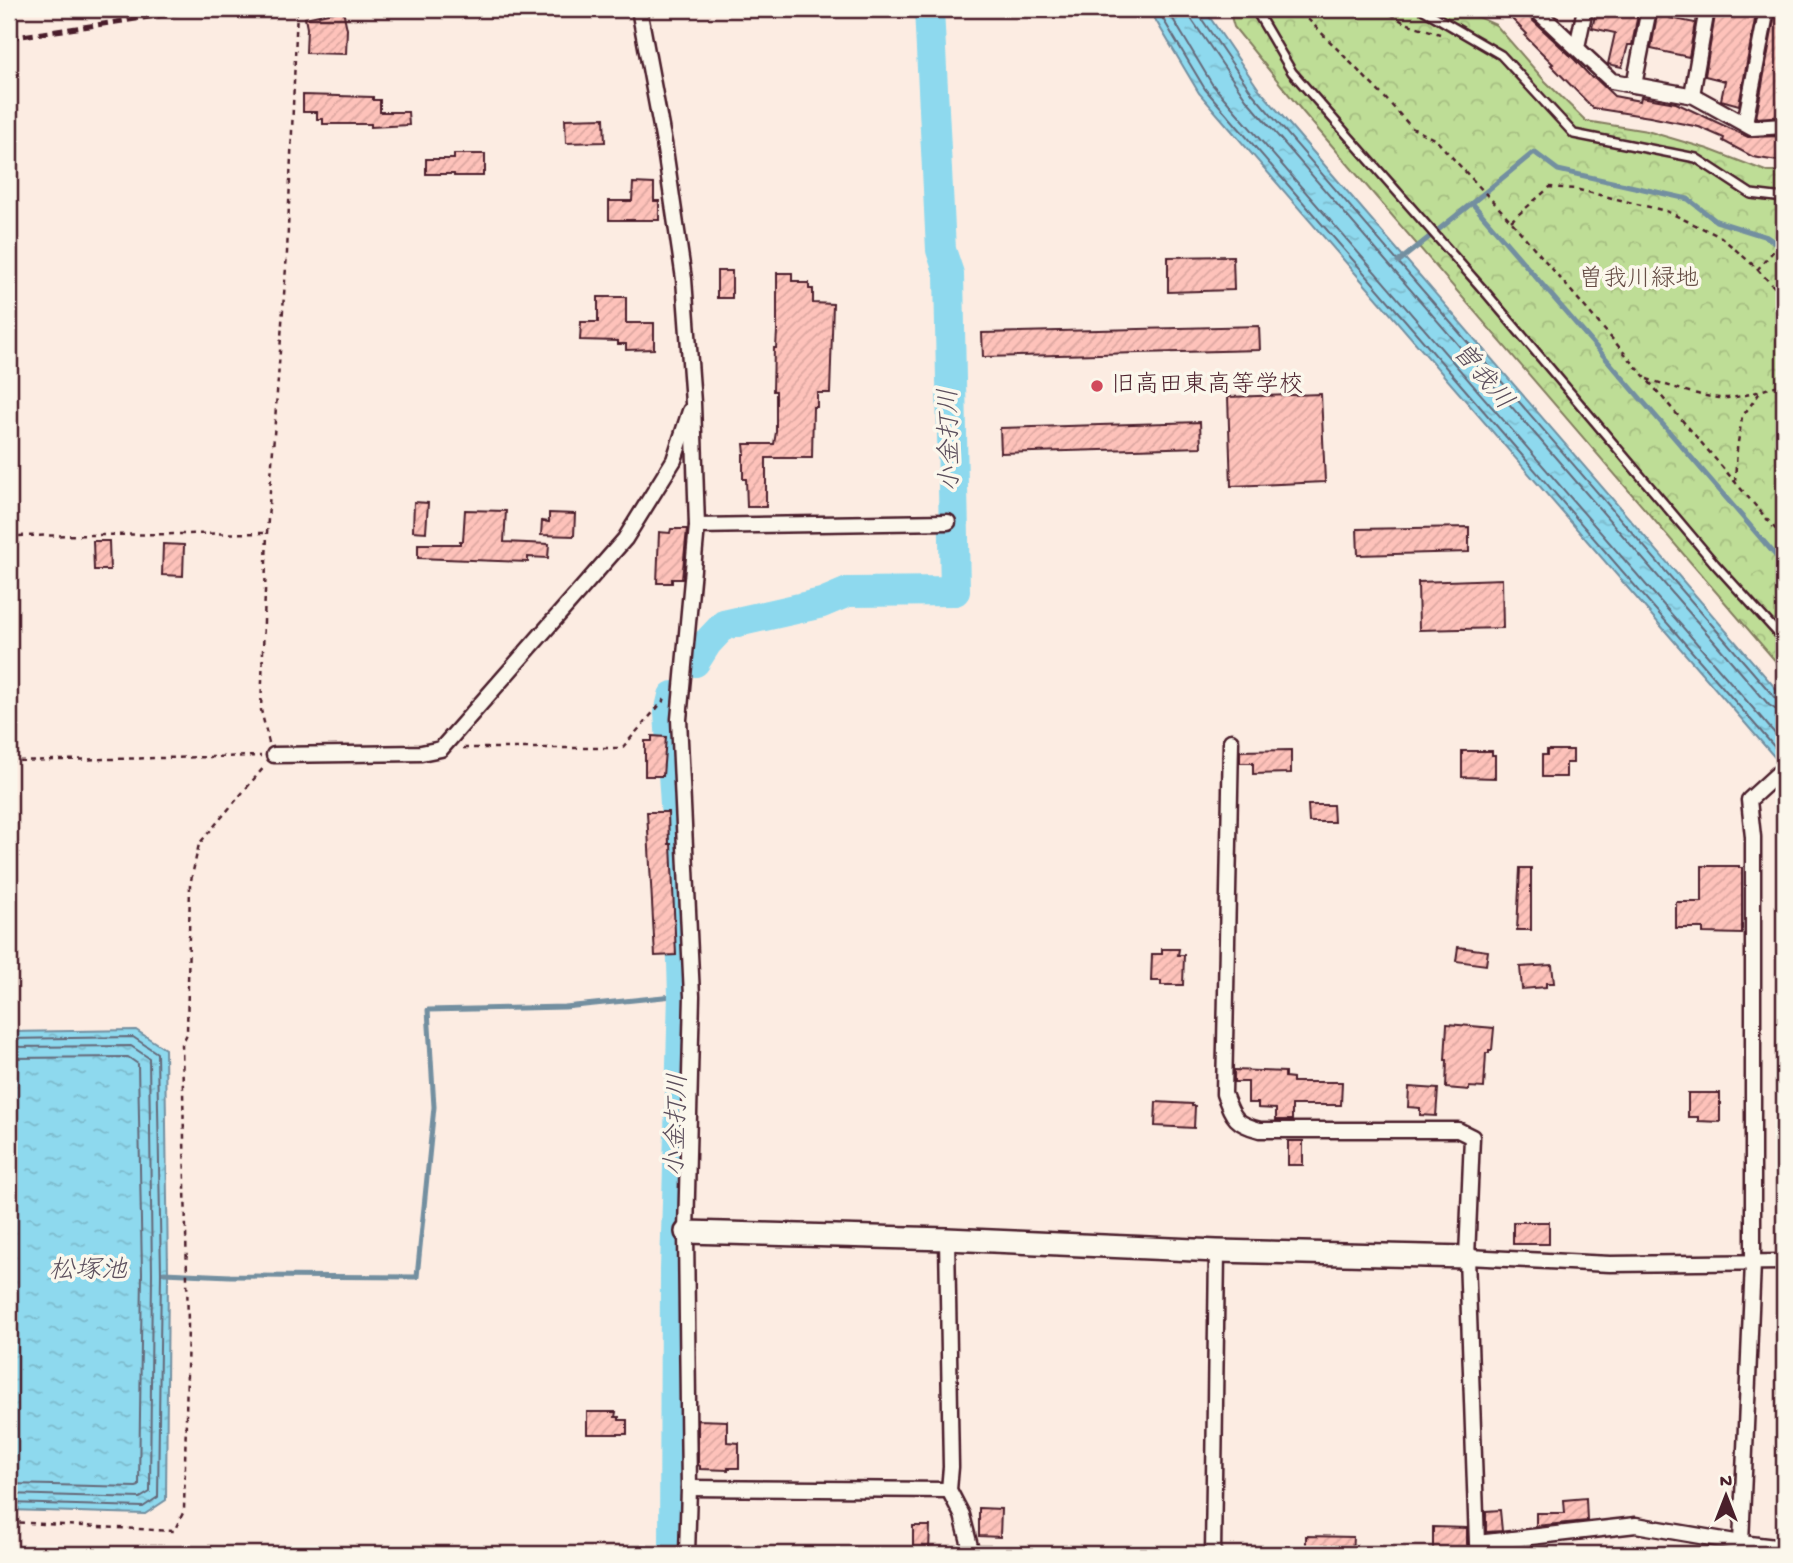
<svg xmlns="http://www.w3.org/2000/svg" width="1793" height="1563" font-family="'Gochi Hand','Klee One',sans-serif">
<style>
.forest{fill:url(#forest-crowns);stroke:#847e60;stroke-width:2}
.water{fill:url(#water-ripples);stroke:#738fa0;stroke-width:2}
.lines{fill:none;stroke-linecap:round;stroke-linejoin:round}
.shore{stroke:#656979;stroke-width:2}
.stream{stroke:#738fa0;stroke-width:5}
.river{stroke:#8ed9ee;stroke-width:30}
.building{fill:url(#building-hatch);stroke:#4a1f2b;stroke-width:2}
.lane-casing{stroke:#4a1f2b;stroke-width:12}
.street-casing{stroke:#4a1f2b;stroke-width:19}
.secondary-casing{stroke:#4a1f2b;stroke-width:26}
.path{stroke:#4a1f2b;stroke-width:2.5;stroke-dasharray:5 5;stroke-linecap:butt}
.lane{stroke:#fbf7ec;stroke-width:7}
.street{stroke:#fbf7ec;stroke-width:14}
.secondary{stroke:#fbf7ec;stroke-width:21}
.rail{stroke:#4a1f2b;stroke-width:5;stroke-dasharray:10 5;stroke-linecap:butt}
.poi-dot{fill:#d1495b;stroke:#fbf7ec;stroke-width:2.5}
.labels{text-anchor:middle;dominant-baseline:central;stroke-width:7;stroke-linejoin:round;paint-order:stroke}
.park-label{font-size:24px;fill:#674e46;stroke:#fbf7ec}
.poi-label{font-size:24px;fill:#4a1f2b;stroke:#fbf7ec;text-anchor:start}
.water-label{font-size:26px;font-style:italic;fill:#5b4e5c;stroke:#fbf7ec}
</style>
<defs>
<pattern id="forest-crowns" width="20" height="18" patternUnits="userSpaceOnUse" patternTransform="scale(1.75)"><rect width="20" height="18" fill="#bedd96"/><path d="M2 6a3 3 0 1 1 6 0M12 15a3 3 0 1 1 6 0" fill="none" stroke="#a5bd81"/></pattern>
<pattern id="water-ripples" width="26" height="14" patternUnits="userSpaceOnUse" patternTransform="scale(1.75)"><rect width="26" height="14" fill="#8ed9ee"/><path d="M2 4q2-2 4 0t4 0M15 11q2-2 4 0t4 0" fill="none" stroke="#7cbacc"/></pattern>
<pattern id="building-hatch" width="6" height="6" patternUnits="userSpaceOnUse" patternTransform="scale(1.75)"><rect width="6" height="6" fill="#fec2ba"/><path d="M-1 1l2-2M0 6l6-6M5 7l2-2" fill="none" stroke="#dba6a0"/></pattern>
</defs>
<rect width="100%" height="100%" fill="#fcece2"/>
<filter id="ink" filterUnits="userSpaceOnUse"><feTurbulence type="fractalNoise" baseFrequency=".0143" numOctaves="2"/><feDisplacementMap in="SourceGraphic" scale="14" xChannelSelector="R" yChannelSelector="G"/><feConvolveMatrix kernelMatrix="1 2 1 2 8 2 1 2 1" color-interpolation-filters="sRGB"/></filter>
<g filter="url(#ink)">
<path class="forest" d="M1229,9H1460L1496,25L1544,80L1586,121L1647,131L1708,149L1768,172H1784V671L1303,112L1234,27Z"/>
<g class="water">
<path d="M1149,9H1204L1258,88L1784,698V768L1199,93Z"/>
<path d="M136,1030L165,1049L168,1273L166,1500L145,1514L9,1510V1032Z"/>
</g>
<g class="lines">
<g class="shore">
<path d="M1157,9L1205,89L1784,758"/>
<path d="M1167,9L1212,84L1784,744"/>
<path d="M1189,9L1192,20L1246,99L1769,705L1775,709L1784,710"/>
<path d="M1198,9L1199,15L1252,93L1776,699L1784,702"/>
<path d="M9,1039L133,1037L157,1053L161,1273L158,1497L143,1507L9,1503"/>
<path d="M9,1047L131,1046L149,1058L152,1273L150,1492L140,1498L9,1494"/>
<path d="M9,1058L128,1057L138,1064L142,1273L139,1486L136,1487L9,1484"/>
</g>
<g class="stream">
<path d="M1784,249L1767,237L1716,221L1688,199L1558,170L1534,152L1472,203L1784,565"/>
<path d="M1398,262L1472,203"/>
<path d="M164,1273L230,1276L417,1277L434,1107L428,1010L565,1007L683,995"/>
</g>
<g class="river">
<path d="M695,662L707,643L724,625L822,603L848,592L955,591L949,274L941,250L929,9"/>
<path d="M673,696L669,713L679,865L683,995L675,1270L674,1554"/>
</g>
</g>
<g class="building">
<path d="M1502,9H1524L1528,16L1574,59L1592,78L1594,77L1614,96L1640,101L1641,97L1676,103L1748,137L1784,136V162L1753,157L1723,141L1724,138L1699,127L1650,117L1593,108L1551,65L1553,64L1525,36L1527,34Z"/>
<path d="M1658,9H1672L1670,18L1695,23L1689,57L1651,49Z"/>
<path d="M1716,9H1757L1739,105L1721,100L1725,81L1705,76Z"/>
<path d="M1776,9H1784V116L1756,118Z"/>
<path d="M343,10L347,29L346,54L306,53L307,28L305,18Z"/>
<path d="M1620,10L1638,14L1632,45H1628L1622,67L1608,64L1615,33L1592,28L1596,12L1618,17Z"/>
<path d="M303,95L373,97V100H380V112H408L409,125L371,127V124H323V119H317V112H303Z"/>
<path d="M604,118L605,142L566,143L565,119Z"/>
<path d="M454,154H485V172H483V176H454V174H426V159H454Z"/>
<path d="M633,183L654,184V201H659V220H609V201H632Z"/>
<path d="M1233,256L1234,290L1168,292V257Z"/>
<rect x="717" y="271" width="15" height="27"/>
<path d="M777,273H792V281H799V283H809V289H813V303L833,304L830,393H817V407H813L812,458H766V507H747L746,479H743V454H745L744,444H774L776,432V391H773L774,348H776L777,331Z"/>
<path d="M598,297H626V323H654V349L626,350V344H618V341L580,340L581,322H598Z"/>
<path d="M1259,326L1260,350L983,357L982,333Z"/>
<path d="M1321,394L1325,482L1231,486L1228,397Z"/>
<path d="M1200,422L1201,447L1001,453L1000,428Z"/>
<path d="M414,502L428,503L426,532L413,531Z"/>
<path d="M465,510L506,511L504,542L549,544L548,558L528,557V562L418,558V544H460V541H463Z"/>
<path d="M549,513L575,514L574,536L541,535L542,521L549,522Z"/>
<path d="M1469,527V552L1358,555L1357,529Z"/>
<path d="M671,529H687L682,579H672V583H657L659,532L670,533Z"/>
<path d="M93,541H109L110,570H94Z"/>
<path d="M163,544L184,545L183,576L162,575Z"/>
<path d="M1502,579L1503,628L1419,630L1418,582Z"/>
<path d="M652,736L666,737L663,776H645V741H652Z"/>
<path d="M1291,750V773L1253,774V763H1240V751Z"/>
<path d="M1547,750H1573V763H1566V777H1542V755H1547Z"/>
<path d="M1462,751H1492V755H1495V778L1462,777Z"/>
<path d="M1308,805H1333L1334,822H1309Z"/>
<path d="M647,812H668L669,844H671L676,955L655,956Z"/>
<path d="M1702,866H1739V868H1742V934L1703,933V928H1676V902H1702Z"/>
<path d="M1520,868H1531V930H1517Z"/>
<path d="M1458,947L1488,951L1486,965L1456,961Z"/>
<path d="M1162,949H1179L1178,955H1184L1183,985H1161V981H1151L1152,954H1162Z"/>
<path d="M1552,965L1554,983H1546V987L1522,989L1520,967Z"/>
<path d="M1447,1024L1494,1028L1492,1050H1489V1053H1486L1484,1088L1469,1087V1090L1446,1088L1447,1060H1445Z"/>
<path d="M1234,1070L1285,1072V1077L1293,1078V1082H1342L1341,1105H1292V1120H1276V1109L1258,1108V1103H1248V1082H1234Z"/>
<path d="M1409,1087L1438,1089L1436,1116L1420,1115V1108L1408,1107Z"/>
<path d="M1688,1093H1720V1122L1698,1121V1117H1688Z"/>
<path d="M1156,1102L1192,1104V1106H1195L1194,1128L1155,1126Z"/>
<rect x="1288" y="1141" width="15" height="24"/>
<rect x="1513" y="1222" width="36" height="22"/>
<path d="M587,1412H616L615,1417H619V1420H627V1434H587Z"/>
<path d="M698,1420L727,1421V1442L739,1443V1468H728V1470L700,1469V1466L698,1465Z"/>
<path d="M1586,1498L1587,1521L1536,1526V1513H1565L1564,1500Z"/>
<path d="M979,1508L1001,1509L1000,1537L979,1536Z"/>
<path d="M1500,1510L1502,1531L1486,1532V1511Z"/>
<path d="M913,1526H930L929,1550L913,1549Z"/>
<path d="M1433,1527L1467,1528V1544L1470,1554H1433Z"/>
<path d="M1306,1536L1353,1537L1352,1554H1306Z"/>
</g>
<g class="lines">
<g class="lane-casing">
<g id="lane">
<path d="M1255,9L1292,72L1487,294L1715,564L1784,640"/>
<path d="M1422,9L1501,55L1574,134L1696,158L1751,194L1784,198"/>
</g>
</g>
<g class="street-casing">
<g id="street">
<path d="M639,9L664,143L684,279L693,403L697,526L679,719L692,996L686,1232L689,1488L687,1554"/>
<path d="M1535,9L1612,81L1694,96L1752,128L1784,126"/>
<path d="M1577,47L1585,9"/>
<path d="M1634,85L1649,9"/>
<path d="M1692,95L1707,9"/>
<path d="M1745,123L1767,9"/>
<path d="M697,526L948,522"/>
<path d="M1231,741L1224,1094C1233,1117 1235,1124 1260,1130H1458L1472,1137L1467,1257L1477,1543L1480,1554"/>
<path d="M274,755L421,753L441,749L625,539L674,460L690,411"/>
<path d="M947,1239L951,1467L949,1490L962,1515L972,1554"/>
<path d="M1467,1257L1610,1264L1784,1262"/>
<path d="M689,1488L949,1490"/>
<path d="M1477,1543L1636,1525L1741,1543L1784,1548"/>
<path d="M1741,1543L1753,1263V837L1749,800L1784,768"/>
<path d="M1213,1554L1217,1251"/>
</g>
</g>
<g class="secondary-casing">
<path id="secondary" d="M686,1232L947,1239L1217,1251L1467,1257"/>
</g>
<g class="path">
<path d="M1305,9L1308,19L1387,100L1412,128L1436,140L1511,221L1784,539"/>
<path d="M1382,9L1405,23L1440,34"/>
<path d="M1511,221L1550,187L1575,189L1666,211L1721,237L1752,264L1784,297"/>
<path d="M1757,270L1784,239"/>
<path d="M1647,379C1668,385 1704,399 1726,398C1746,397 1766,389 1784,383"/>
<path d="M1735,482L1737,449L1742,417L1761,391"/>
<path d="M9,536L267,533"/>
<path d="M269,743L261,710L267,533L287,253L297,9"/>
<path d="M463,748H622L665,699"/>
<path d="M9,761L261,756"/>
<path d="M9,1522L174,1531L184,1511L188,1325L182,1044L187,1034L190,885L199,844L265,766"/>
</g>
<use href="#lane" class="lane"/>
<use href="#street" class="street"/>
<use href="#secondary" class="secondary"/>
<path class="rail" d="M9,38L204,9"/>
</g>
</g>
<circle class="poi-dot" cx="1097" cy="386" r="7"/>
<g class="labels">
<g class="park-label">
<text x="1639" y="280">曽我川緑地</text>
</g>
<g class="poi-label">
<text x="1111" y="386">旧高田東高等学校</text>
</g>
<g class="water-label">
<text transform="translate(1481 378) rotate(50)">曽我川</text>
<text transform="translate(952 440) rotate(-91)">小金打川</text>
<text transform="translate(679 1125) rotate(-88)">小金打川</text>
<text x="88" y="1272">松塚池</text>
</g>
</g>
<rect width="1793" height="1563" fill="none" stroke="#fbf7ec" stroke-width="35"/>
<rect x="18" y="18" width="1758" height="1528" fill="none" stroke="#4a1f2b" stroke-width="2.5" filter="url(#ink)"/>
<g transform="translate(1726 1496)" stroke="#fbf7ec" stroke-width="5" paint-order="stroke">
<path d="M0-5L12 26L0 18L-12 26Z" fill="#4a1f2b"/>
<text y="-10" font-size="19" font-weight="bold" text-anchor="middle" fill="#4a1f2b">N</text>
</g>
</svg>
